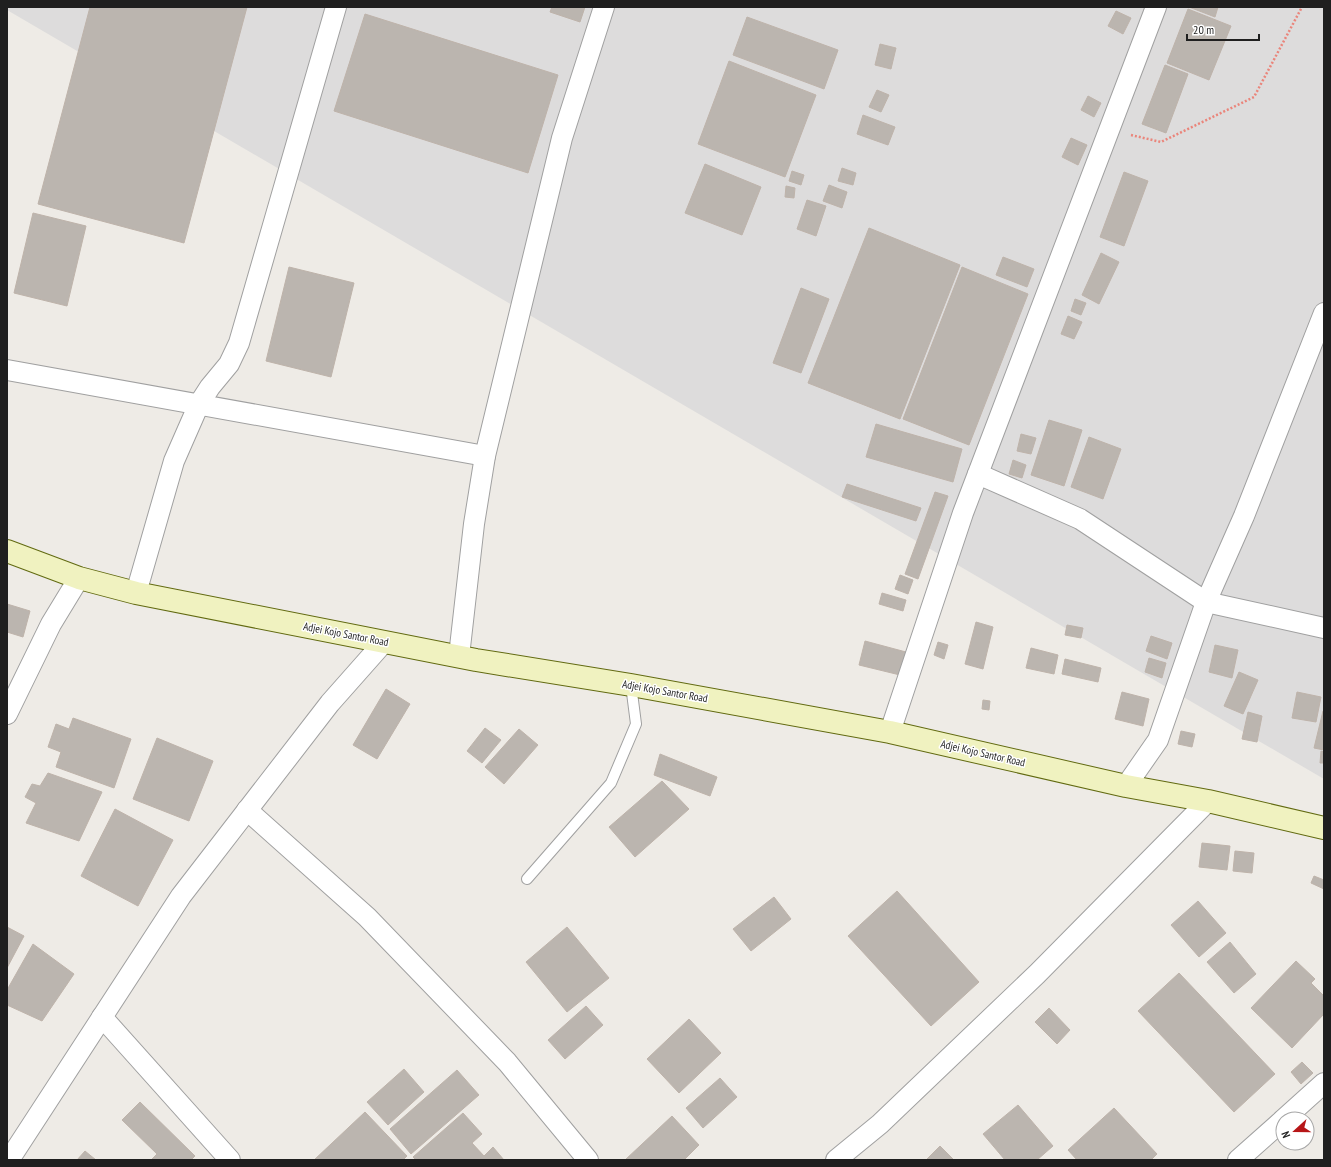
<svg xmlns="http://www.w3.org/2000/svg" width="1331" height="1167" font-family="'PT Sans Narrow',sans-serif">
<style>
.residential{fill:#dddcdc}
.building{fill:#bbb5af;stroke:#beb3aa}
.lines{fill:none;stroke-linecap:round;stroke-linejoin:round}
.lane-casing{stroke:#a0a0a0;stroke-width:12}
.street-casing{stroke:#a0a0a0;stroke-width:22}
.secondary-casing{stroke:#626a11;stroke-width:24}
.path{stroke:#ea857b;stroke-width:2.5;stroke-dasharray:2 2;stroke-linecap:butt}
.lane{stroke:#fff;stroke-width:10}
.street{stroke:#fff;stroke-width:20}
.secondary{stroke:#f0f2c0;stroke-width:22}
.labels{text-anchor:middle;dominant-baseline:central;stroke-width:3;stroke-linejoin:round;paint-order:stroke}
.street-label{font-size:11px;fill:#1f1f1f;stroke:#fff}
</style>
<rect width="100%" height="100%" fill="#eeebe6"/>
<path class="residential" d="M7,7H1324V779L7,10Z"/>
<g class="building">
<path d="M90,7H247L184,243L38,204Z"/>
<path d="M552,7H585L580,22L550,12Z"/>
<path d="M1189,7H1218L1215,17Z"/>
<path d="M1188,9L1231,26L1209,80L1167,63Z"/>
<path d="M1116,11L1131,18L1123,34L1108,26Z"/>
<path d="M365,14L558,75L528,173L334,111Z"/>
<path d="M747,17L838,50L824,89L733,55Z"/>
<path d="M880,44L896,48L891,69L875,65Z"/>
<path d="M729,61L816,95L785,177L698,144Z"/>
<path d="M1165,65L1188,74L1166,133L1142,124Z"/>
<path d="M877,90L889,95L881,112L869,107Z"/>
<path d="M1088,96L1101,103L1094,117L1081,110Z"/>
<path d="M863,115L895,127L888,145L857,134Z"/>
<path d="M1071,138L1087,145L1078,165L1062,157Z"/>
<path d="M705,164L761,187L742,235L685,213Z"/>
<path d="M842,168L856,173L853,185L838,181Z"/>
<path d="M792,171L804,175L801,185L789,181Z"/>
<path d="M1124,172L1148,181L1124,246L1100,237Z"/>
<path d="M829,185L847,192L842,208L823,201Z"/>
<path d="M786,186L795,188L794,198L785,197Z"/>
<path d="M807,200L826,206L816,236L797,229Z"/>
<path d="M33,213L86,226L67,306L14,293Z"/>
<path d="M869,228L960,265L900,419L808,383Z"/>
<path d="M1101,253L1119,262L1099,304L1082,295Z"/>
<path d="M1003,257L1034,269L1027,287L996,275Z"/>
<path d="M289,267L354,283L331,377L266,361Z"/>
<path d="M962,267L1028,294L969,445L903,419Z"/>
<path d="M801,288L829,299L801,373L773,363Z"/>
<path d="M1075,299L1086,303L1081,315L1071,311Z"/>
<path d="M1068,316L1082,322L1074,339L1061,334Z"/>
<path d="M1049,420L1082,430L1064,486L1031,475Z"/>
<path d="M876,424L962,449L953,482L866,457Z"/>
<path d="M1021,434L1036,438L1031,454L1017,451Z"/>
<path d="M1089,437L1121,449L1103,499L1071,487Z"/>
<path d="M1013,460L1026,465L1022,478L1009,474Z"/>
<path d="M847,484L921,508L916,521L842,497Z"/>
<path d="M935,492L948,496L918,579L905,574Z"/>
<path d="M900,575L913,580L908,594L895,589Z"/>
<path d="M882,593L906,600L903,611L879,604Z"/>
<path d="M7,604L30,611L23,637L7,632Z"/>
<path d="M976,622L993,627L983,669L965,664Z"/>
<path d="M1067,625L1083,628L1081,638L1065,635Z"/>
<path d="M1151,636L1172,643L1167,659L1146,651Z"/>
<path d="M865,641L906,652L900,675L859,665Z"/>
<path d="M938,642L948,645L944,659L934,655Z"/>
<path d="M1215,645L1238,650L1232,678L1209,672Z"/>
<path d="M1031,648L1058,655L1054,674L1026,668Z"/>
<path d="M1149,658L1166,663L1162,678L1145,672Z"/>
<path d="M1065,659L1101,668L1098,682L1062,674Z"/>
<path d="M1239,672L1258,680L1243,714L1224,706Z"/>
<path d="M386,689L410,704L377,759L353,745Z"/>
<path d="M1122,692L1149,699L1143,726L1115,719Z"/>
<path d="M1297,692L1321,697L1316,722L1292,718Z"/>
<path d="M983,700L990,701L989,710L982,709Z"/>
<path d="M1323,711H1324V750L1314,748Z"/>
<path d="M1248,712L1262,716L1257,742L1242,739Z"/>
<path d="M73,718L131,739L114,788L56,767L61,752L48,747L56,724L69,729Z"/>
<path d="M485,728L501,740L482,763L467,751Z"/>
<path d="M519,729L538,745L504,784L485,767Z"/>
<path d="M1181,731L1195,734L1192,747L1178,744Z"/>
<path d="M157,738L213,761L189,821L133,799Z"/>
<path d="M1321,751L1324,752V763H1320Z"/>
<path d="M660,754L717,777L710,796L654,775Z"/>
<path d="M48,773L102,792L79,841L26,823L36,803L25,797L32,784L40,786Z"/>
<path d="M662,781L689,809L635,857L609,827Z"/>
<path d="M115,809L173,840L138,906L81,876Z"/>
<path d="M1202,843L1230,846L1227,870L1199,867Z"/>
<path d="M1235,851L1254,853L1252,873L1233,871Z"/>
<path d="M1314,876L1324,880V889L1311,883Z"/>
<path d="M897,891L979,982L931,1026L848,936Z"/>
<path d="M774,897L791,919L751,951L733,929Z"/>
<path d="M1198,901L1226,933L1199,957L1171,925Z"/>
<path d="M7,927L24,936L7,968Z"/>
<path d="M567,927L609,978L567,1012L526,962Z"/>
<path d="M1230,942L1256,974L1234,993L1207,962Z"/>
<path d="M33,944L74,974L42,1021L7,1005V990Z"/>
<path d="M1296,961L1315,979L1311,983L1324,996V1014L1292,1048L1251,1008Z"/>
<path d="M1179,973L1275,1074L1234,1112L1138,1011Z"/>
<path d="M586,1006L603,1025L565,1059L548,1040Z"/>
<path d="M1049,1008L1070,1030L1057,1044L1035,1022Z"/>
<path d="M689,1019L721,1053L679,1093L647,1059Z"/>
<path d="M1302,1062L1313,1073L1301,1084L1291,1072Z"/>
<path d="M404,1069L424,1092L388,1125L367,1102Z"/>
<path d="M457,1070L479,1095L411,1154L390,1129Z"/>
<path d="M720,1078L737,1097L703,1128L686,1108Z"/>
<path d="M140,1102L195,1156L191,1160H151L157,1154L122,1120Z"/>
<path d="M1018,1105L1053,1146L1037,1160H1005L983,1134Z"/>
<path d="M1114,1108L1157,1154L1151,1160H1077L1068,1150Z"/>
<path d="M365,1112L407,1156L403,1160H314Z"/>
<path d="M463,1113L482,1134L472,1143L484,1156L493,1147L504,1160H416L413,1157Z"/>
<path d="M672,1116L699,1145L684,1160H625Z"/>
<path d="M940,1146L954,1160H926Z"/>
<path d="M85,1151L96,1160H77Z"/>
</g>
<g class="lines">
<g class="lane-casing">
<path id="lane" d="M527,879L611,783L636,724L631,685"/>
</g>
<g class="street-casing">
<g id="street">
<path d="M7,370L485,456"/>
<path d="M978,474L1080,519L1206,602L1324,628"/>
<path d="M136,593L174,461L199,404L210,387L229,364L239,343L336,7"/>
<path d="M459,656L474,524L485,456L562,138L604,7"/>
<path d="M7,714L51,624L79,578"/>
<path d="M890,732L963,513L1156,7"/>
<path d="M1126,786L1158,740L1206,602L1244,516L1324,313"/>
<path d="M247,810L367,917L507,1062L588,1160"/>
<path d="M102,1017L230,1160"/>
<path d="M1284,1119L1324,1083"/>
<path d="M9,1160L181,896L330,703L384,642"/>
<path d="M836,1160L880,1124L1037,974L1208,801"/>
<path d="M1238,1160L1283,1120"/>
</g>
</g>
<g class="secondary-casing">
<path id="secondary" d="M7,551L79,578L136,593L476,660L631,685L890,732L1126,786L1208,801L1324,828"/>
</g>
<path class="path" d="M1131,135L1161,142L1254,97L1302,7"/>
<use href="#lane" class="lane"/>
<use href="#street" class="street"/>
<use href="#secondary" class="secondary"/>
</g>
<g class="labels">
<g class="street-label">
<text transform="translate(346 634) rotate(11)">Adjei Kojo Santor Road</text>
<text transform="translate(665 691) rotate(10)">Adjei Kojo Santor Road</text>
<text transform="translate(983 753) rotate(13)">Adjei Kojo Santor Road</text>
</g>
</g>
<rect width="1331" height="1167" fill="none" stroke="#1f1f1f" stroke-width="16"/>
<g transform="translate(1295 1131) rotate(249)"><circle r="19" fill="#ffffff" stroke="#a5a5a5"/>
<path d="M0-3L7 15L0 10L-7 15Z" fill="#b71618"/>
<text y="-6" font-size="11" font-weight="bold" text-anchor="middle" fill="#1f1f1f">N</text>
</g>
<path d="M1187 34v6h72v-6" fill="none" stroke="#1f1f1f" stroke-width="2"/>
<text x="1193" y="34" font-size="12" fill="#1f1f1f" stroke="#ffffff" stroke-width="3" paint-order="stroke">20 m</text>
</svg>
